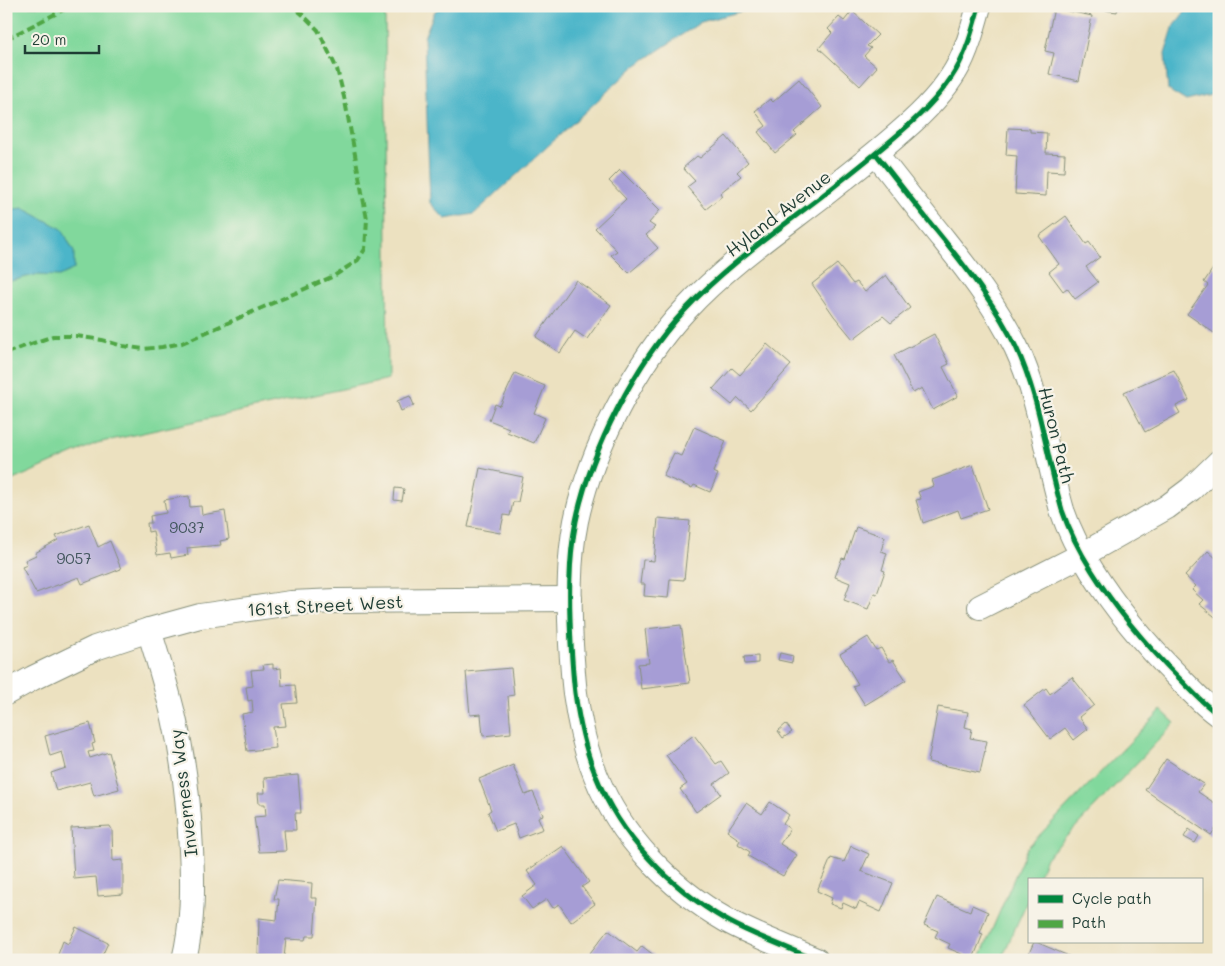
<svg xmlns="http://www.w3.org/2000/svg" width="1225" height="966" font-family="Mali,sans-serif">
<style>
.green{fill:#81d89c;stroke:#508a68}
.water{fill:#4cb5c9;stroke:#36797e}
.building{fill:#a69dd5}
.lines{fill:none;stroke-linecap:round;stroke-linejoin:round}
.street-casing{stroke:#868f7a;stroke-width:26}
.street{stroke:#fff;stroke-width:24}
.quiet{stroke:#4fa644;stroke-width:4;stroke-dasharray:8 4;stroke-linecap:butt}
.cycleway-casing{stroke:#f7f3e8;stroke-width:8}
.cycleway{stroke:#00873e;stroke-width:5}
.labels{text-anchor:middle;dominant-baseline:central;stroke-width:4.5;stroke-linejoin:round;paint-order:stroke}
.number-label{font-size:15px;fill:#41555c}
.street-label{font-size:18px;fill:#1f3d34;stroke:#f7f3e8}
</style>
<rect width="100%" height="100%" fill="#f7f3e8"/>
<filter id="ink" filterUnits="userSpaceOnUse"><feTurbulence type="fractalNoise" baseFrequency=".02" numOctaves="2"/><feDisplacementMap in="SourceGraphic" scale="10" xChannelSelector="R" yChannelSelector="G"/><feConvolveMatrix kernelMatrix="1 2 1 2 8 2 1 2 1" color-interpolation-filters="sRGB"/></filter>
<filter id="wash" filterUnits="userSpaceOnUse"><feTurbulence type="fractalNoise" baseFrequency=".0096" numOctaves="4" result="noise"/><feDisplacementMap in="SourceGraphic" scale="20" xChannelSelector="R" yChannelSelector="G"/><feGaussianBlur stdDeviation="1.12" result="paint"/><feColorMatrix in="noise" values="0 0 0 0 0 0 0 0 0 0 0 0 0 0 0 0 0 1.4 0 .05"/><feComposite in="paint" operator="in"/></filter>
<g filter="url(#wash)">
<rect width="100%" height="100%" fill="#ece1c0"/>
<g class="green">
<path d="M6,6H385L388,379L97,443L6,483Z"/>
<path d="M1161,710L1175,723L1046,858L1037,880H1029V897L1001,960H979L1027,848Z"/>
</g>
<g class="water">
<path d="M442,6H761L701,22L635,66L474,214L445,219L430,203L424,37L435,11Z"/>
<path d="M1190,6H1219V93L1186,101L1168,90L1165,54L1174,25Z"/>
<path d="M23,208L62,229L74,252V269L59,276L35,275L6,282V210Z"/>
</g>
<g id="blocks">
<g class="building">
<path d="M1104,6H1118L1117,12L1104,10Z"/>
<path d="M1054,8L1092,16L1079,81L1049,74L1054,53L1045,51Z"/>
<path d="M852,11L878,35L867,46L871,48L864,56L877,67L860,86L819,48L832,33L828,29L839,17L844,21Z"/>
<path d="M799,79L822,107L794,132L797,135L775,153L758,132L766,126L755,111L770,99L773,102Z"/>
<path d="M1008,128L1030,129V132L1047,133L1046,153L1065,154L1064,172L1047,171L1046,196L1015,194L1017,156L1006,155Z"/>
<path d="M726,136L748,162L737,172L741,176L720,193L722,196L706,209L687,187L695,181L683,168L697,156L700,158Z"/>
<path d="M620,170L660,210L649,223L655,227L646,235L658,248L629,273L611,255L617,251L595,228L626,199L609,181Z"/>
<path d="M1066,216L1086,244L1089,242L1100,257L1086,267L1098,282L1075,299L1067,288L1063,291L1049,272L1059,264L1039,236Z"/>
<path d="M837,264L853,284L857,282L865,292L886,275L910,308L891,323L883,316L853,339L834,316L812,284Z"/>
<path d="M1214,267L1219,270V326L1214,333L1187,314L1208,285L1204,282Z"/>
<path d="M576,280L611,305L587,339L575,331L560,353L536,337Z"/>
<path d="M934,334L949,364L943,367L958,396L933,410L922,388L913,393L894,355Z"/>
<path d="M767,344L791,365L751,410L738,398L732,405L713,389L732,368L740,375Z"/>
<path d="M1174,370L1189,400L1176,406L1180,413L1145,432L1124,392Z"/>
<path d="M515,373L545,386L534,413L545,418L534,443L507,432L509,428L489,420L495,404L500,406Z"/>
<path d="M410,396L414,405L401,411L397,401Z"/>
<path d="M694,427L726,441L713,472L718,474L710,492L694,485L692,488L663,476L674,453L681,456Z"/>
<path d="M973,465L988,509L961,518L958,510L923,523L916,500L921,499L918,492L934,486L932,480Z"/>
<path d="M480,468L523,477L518,502H513L510,516L504,515L500,533L468,527Z"/>
<path d="M395,488L404,489L402,501L394,500Z"/>
<path d="M189,496L190,507L201,506L202,515L225,511L229,539L220,541L221,545L187,548L188,555L171,558L170,553L157,555L153,531L148,532L147,523H151L150,516L166,513L164,500Z"/>
<path d="M658,518L690,521L684,580L670,579L668,598L644,596L645,584H640L643,560L654,561Z"/>
<path d="M89,524L98,547L110,541L121,569L82,584L79,577L36,593L22,567L27,565L25,560L36,555L35,553L58,540L56,536Z"/>
<path d="M856,527L885,537L881,551L887,553L882,570L885,571L877,594L874,593L868,609L844,600L850,583L835,577L842,558L845,559Z"/>
<path d="M1208,551L1219,561V620L1199,604L1203,600L1192,590L1196,586L1185,576Z"/>
<path d="M681,625L690,683L641,689L638,664L649,663L645,629Z"/>
<path d="M868,637L876,650L881,648L889,662L893,660L906,680L865,705L853,686L858,684L840,654Z"/>
<path d="M780,653L793,656L792,663L778,660Z"/>
<path d="M758,656V663L745,664L744,657Z"/>
<path d="M273,664V669L281,668L282,686L295,685L297,703L283,704L286,726L273,727L276,748L247,751L242,714L253,712L252,700L248,701L246,687L253,686L251,670L264,669L263,665Z"/>
<path d="M511,668L514,695L508,696L511,733L483,736L481,714L470,715L466,672Z"/>
<path d="M1072,677L1094,705L1079,717L1088,729L1074,740L1065,728L1050,739L1024,705L1046,688L1050,694Z"/>
<path d="M938,707L968,712L965,727L972,729L970,738L987,741L980,773L928,762Z"/>
<path d="M90,723L95,743L92,744L94,751L88,752L90,758L109,752L119,789L94,796L90,782L56,791L51,773L66,768L62,752L50,756L45,736Z"/>
<path d="M786,724L792,732L783,738L778,731Z"/>
<path d="M694,735L716,764L721,761L729,773L714,784L721,794L696,812L680,789L687,784L666,755Z"/>
<path d="M1166,759L1204,784L1198,792L1219,806V824L1211,835L1145,790Z"/>
<path d="M513,765L525,795L533,792L543,815L538,817L543,829L519,838L514,824L496,831L488,812L491,810L479,779Z"/>
<path d="M298,775L301,813H295L296,830H284L286,851L259,852L254,817L266,816L265,804H259L258,793H265L264,778Z"/>
<path d="M770,802L789,815L783,824L790,829L780,844L797,855L783,876L748,856L750,852L738,844L740,840L727,831L746,803L762,814Z"/>
<path d="M110,826L112,830L113,861L123,860V894L98,896L96,877L74,879L71,828Z"/>
<path d="M1189,829L1199,836L1195,843L1184,837Z"/>
<path d="M563,846L589,882L582,887L595,904L571,922L559,904L553,908L547,899L532,909L522,896L537,885L527,871Z"/>
<path d="M851,846L869,854L861,871L893,883L881,912L859,902L856,909L843,903L841,908L830,904L832,898L817,891L831,858L844,862Z"/>
<path d="M278,880L312,883L311,898H317L314,936H306L305,940L286,939L284,958L258,955L259,918L277,920L279,899H274Z"/>
<path d="M937,897L970,911L972,905L988,912L980,933L983,934L973,959L948,948L950,944L935,937L938,931L924,925Z"/>
<path d="M76,927L108,943L100,960H56L63,941L68,944Z"/>
<path d="M608,930L637,952L642,946L660,960H589L586,958Z"/>
<path d="M1034,942H1036L1078,960H1026Z"/>
</g>
</g>
</g>
<g filter="url(#ink)">
<use href="#blocks" fill-opacity="0" stroke="#868f7a" stroke-width="1"/>
<g class="lines">
<g class="street-casing">
<g id="street">
<path d="M876,154C899,183 921,212 944,240C971,274 997,308 1016,347C1040,398 1046,455 1062,510C1069,531 1080,552 1092,571C1117,611 1147,646 1180,679C1192,691 1204,705 1219,715"/>
<path d="M980,607L1082,555L1167,507L1191,489L1219,462"/>
<path d="M149,630C158,659 167,688 174,718C184,761 189,806 191,850C193,887 193,923 184,960"/>
<path d="M6,693L33,678L95,648L149,630L200,616L291,603L336,601L570,599"/>
<path d="M816,960C797,952 778,944 759,936C748,931 736,926 726,920C670,888 620,836 596,776C585,750 579,721 575,693C573,677 572,660 571,644C569,603 568,561 576,521C591,450 635,363 685,310C726,266 775,232 822,196C850,174 877,153 903,130C924,112 942,94 956,70C967,51 973,28 979,6"/>
</g>
</g>
<use href="#street" class="street"/>
<g class="quiet">
<path d="M6,39L67,8L77,6"/>
<path d="M6,353L53,336H76L102,340L123,346L143,349L162,347L182,343L334,276L358,260L365,249L367,219L345,101L337,69L318,30L302,14L292,6"/>
</g>
<g class="cycleway-casing">
<g id="cycleway">
<path d="M876,154C899,183 921,212 944,240C971,274 997,308 1016,347C1040,398 1046,455 1062,510C1069,531 1080,552 1092,571C1117,611 1147,646 1180,679C1192,691 1204,705 1219,715"/>
<path d="M816,960C797,952 778,944 759,936C748,931 736,926 726,920C670,888 620,836 596,776C585,750 579,721 575,693C573,677 572,660 571,644C569,603 568,561 576,521C591,450 635,363 685,310C726,266 775,232 822,196C850,174 877,153 903,130C924,112 942,94 956,70C967,51 973,28 979,6"/>
</g>
</g>
<use href="#cycleway" class="cycleway"/>
</g>
</g>
<g class="labels">
<g class="number-label">
<text x="187" y="527">9037</text>
<text x="74" y="558">9057</text>
</g>
<g class="street-label">
<text transform="translate(778 213) rotate(-38)">Hyland Avenue</text>
<text transform="translate(1057 435) rotate(76)">Huron Path</text>
<text transform="translate(325 605) rotate(-3)">161st Street West</text>
<text transform="translate(183 793) rotate(-97)">Inverness Way</text>
</g>
</g>
<rect width="1225" height="966" fill="none" stroke="#f7f3e8" stroke-width="25"/>
<rect x="1028" y="878" width="175" height="65" fill="#f7f3e8" stroke="#a1aaa0"/>
<rect x="1038" y="895" width="25" height="8" fill="#00873e" stroke="#a1aaa0"/>
<text x="1072" y="904" font-size="15" fill="#1f3d34">Cycle path</text>
<rect x="1038" y="920" width="25" height="8" fill="#4fa644" stroke="#a1aaa0"/>
<text x="1072" y="928" font-size="15" fill="#1f3d34">Path</text>
<path d="M25 45v8h74v-8" fill="none" stroke="#1f3d34" stroke-width="2.5"/>
<text x="32" y="45" font-size="15" fill="#1f3d34" stroke="#f7f3e8" stroke-width="4" paint-order="stroke">20 m</text>
</svg>
